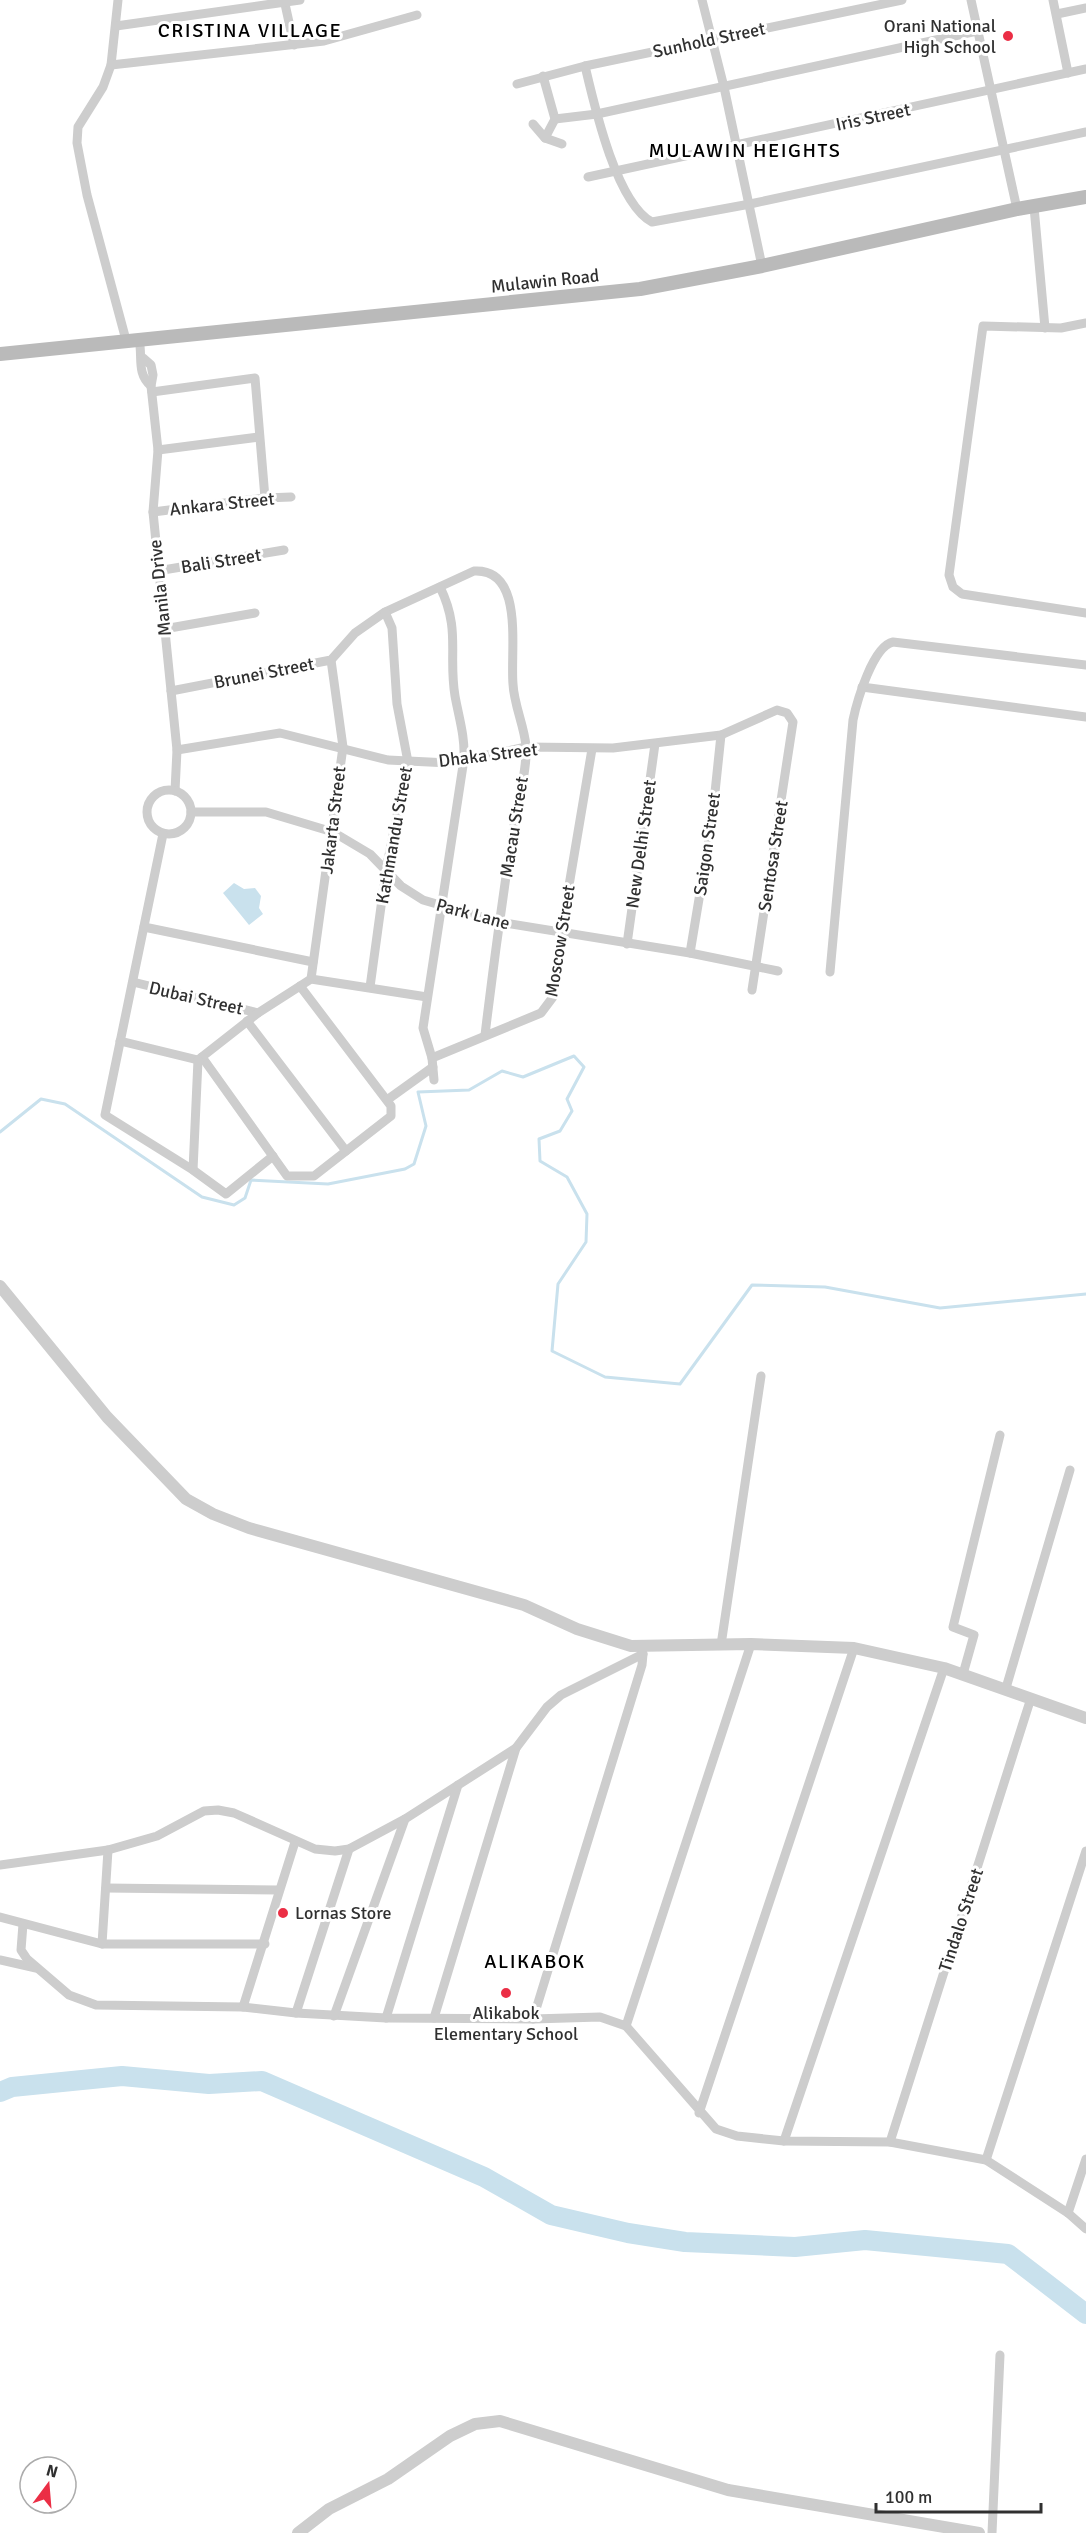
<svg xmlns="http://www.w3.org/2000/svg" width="1086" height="2533" font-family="Signika,sans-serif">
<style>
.water{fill:#c9e1ed}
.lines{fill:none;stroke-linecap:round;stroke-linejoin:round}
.stream{stroke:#c9e1ed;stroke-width:3}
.river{stroke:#c9e1ed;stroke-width:20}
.minor{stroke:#cdcdcd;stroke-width:9}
.tertiary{stroke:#cdcdcd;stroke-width:12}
.secondary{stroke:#bababa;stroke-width:14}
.poi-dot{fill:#eb2e45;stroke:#fff;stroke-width:2}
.labels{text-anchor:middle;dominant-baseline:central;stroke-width:6;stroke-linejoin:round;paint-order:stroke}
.poi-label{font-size:18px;fill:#303030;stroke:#fff;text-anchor:end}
.street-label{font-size:18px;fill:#303030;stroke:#fff}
.neighbourhood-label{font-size:20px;letter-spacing:1.5px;fill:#000;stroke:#fff}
</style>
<rect width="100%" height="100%" fill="#fff"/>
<path class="water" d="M234,883L244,889L255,888L261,896L259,908L263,914L249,925L223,893Z"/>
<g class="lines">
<path class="stream" d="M0,1132L41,1099L65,1104L202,1197L234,1205L245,1198L251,1180L328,1184L405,1169L414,1164L426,1126L418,1092L469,1090L502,1071L523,1077L574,1056L584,1067L567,1099L572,1111L560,1131L539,1139L540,1161L567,1177L587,1214L586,1242L558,1284L552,1351L605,1377L680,1384L752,1285L825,1287L940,1308L1086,1294"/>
<path class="river" d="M0,2092L12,2087L122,2076L209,2084L262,2081L484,2177L551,2215L628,2233L685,2242L795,2247L865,2240L1008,2254L1086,2314"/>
<g class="minor">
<path d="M118,0L111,65L103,87L78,127L77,143L87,195L126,340"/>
<path d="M702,0L724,87L762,266"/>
<path d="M971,0L1017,209"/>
<path d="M1053,0L1068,73"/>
<path d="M285,4L294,45"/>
<path d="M1057,14L1086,8"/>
<path d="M116,26L300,0"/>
<path d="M111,65L324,41L417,15"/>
<path d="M585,66C594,104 616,203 652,222L750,204L1086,132"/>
<path d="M543,76L555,119L545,138"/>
<path d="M517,84L585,66L902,0"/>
<path d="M555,119L597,114L977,31"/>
<path d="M533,124L545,138L562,144"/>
<path d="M588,177L1086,69"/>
<path d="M1034,207L1045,328"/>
<path d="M1086,323L1061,328L983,326L949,575L953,587L962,594L1086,613"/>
<path d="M139,339C143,357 136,373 151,386"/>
<path d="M143,358L151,365L153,375L151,386L158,450L153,512L177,750L175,791"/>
<path d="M152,392L255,378L265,498"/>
<path d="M158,450L259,437"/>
<path d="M153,512L265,498L291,497"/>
<path d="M157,571L284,550"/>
<path d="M164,629L255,613"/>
<path d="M862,687L1086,717"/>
<path d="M171,691L331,660L355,633L385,612L474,571C525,568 510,650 513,684C514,705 524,725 526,746C528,767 516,813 512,836C502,902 493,968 485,1035"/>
<path d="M177,750L280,733L388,760L449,763L526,747L613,748L721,735L777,710L787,713L793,722L752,990"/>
<circle cx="169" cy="812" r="22"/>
<path d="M191,812H266L333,832L370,854L401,886L423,900L499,922L690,953L778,971"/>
<path d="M163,834L105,1115L193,1170L226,1194L273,1156"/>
<path d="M144,927L313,962"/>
<path d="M627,944L655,744"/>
<path d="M690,953L712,821L721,735"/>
<path d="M830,972L853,720C857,701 873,646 893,642L1086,665"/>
<path d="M311,979L343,747L331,660"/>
<path d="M133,982L258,1013"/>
<path d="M370,987L386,870L408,762L397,704L392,628L385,612"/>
<path d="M247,1021L346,1151"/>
<path d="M120,1041L198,1060"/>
<path d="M202,1057L287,1176H314L391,1116V1106L300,986"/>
<path d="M432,1058L541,1013L553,997L561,933L592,749"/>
<path d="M198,1060L258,1013L311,979L427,997"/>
<path d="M434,1080L432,1058L423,1028L464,759C465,736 459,718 455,696C448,654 461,630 440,587"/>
<path d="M387,1100L433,1067"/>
<path d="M193,1170L198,1060"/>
<path d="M721,1645L761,1376"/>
<path d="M640,1647L643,1654L642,1665L533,2019L600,2017L626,2026L716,2129L737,2136L784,2141L890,2142L986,2160L1068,2213L1086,2229"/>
<path d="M963,1674L974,1635L953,1627L1000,1435"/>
<path d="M1006,1688L1070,1470"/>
<path d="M0,1865L108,1850L157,1836L204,1811L218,1810L234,1813L315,1849L335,1851L349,1849L405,1819L516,1748L547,1707L561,1695L643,1654"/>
<path d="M106,1888L278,1890"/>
<path d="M0,1917L102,1944H265"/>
<path d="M23,1924L21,1950L27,1959L69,1995L96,2005L243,2007L296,2013L386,2018L533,2019"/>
<path d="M102,1944L108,1850"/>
<path d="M0,1960L36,1968"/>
<path d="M243,2007L295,1842"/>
<path d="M296,2013L349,1849"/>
<path d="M334,2016L405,1819"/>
<path d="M386,2018L458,1785"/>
<path d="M434,2018L516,1748"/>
<path d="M626,2026L751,1644"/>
<path d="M699,2113L854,1648"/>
<path d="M784,2141L944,1668"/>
<path d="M890,2142L1031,1698"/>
<path d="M986,2160L1086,1851"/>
<path d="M1068,2213L1086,2159"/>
<path d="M992,2533L1000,2355"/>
</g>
<g class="tertiary">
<path d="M0,1286L107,1417L186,1499L213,1514L249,1528L524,1605L577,1629L631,1646L751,1644L854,1648L944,1668L1086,1718"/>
<path d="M298,2533L329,2509L388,2479L450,2436L475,2424L500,2421L728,2490L979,2533"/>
</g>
<path class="secondary" d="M0,354L640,289L762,266L1017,209L1086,197"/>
</g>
<g class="poi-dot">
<circle cx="1008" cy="36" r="6"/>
<circle cx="283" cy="1913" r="6"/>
<circle cx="506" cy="1993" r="6"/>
</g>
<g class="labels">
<g class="poi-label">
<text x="996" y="26">Orani National<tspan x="996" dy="21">High School</tspan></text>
<text x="295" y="1913" text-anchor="start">Lornas Store</text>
<text x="506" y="2013" text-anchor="middle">Alikabok<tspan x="506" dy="21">Elementary School</tspan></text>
</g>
<g class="street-label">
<text transform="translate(709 40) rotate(-12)">Sunhold Street</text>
<text transform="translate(873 117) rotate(-12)">Iris Street</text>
<text transform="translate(545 281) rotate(-6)">Mulawin Road</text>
<text transform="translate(222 504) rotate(-6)">Ankara Street</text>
<text transform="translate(221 561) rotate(-9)">Bali Street</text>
<text transform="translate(160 588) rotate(-96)">Manila Drive</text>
<text transform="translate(264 673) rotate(-11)">Brunei Street</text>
<text transform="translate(488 755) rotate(-7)">Dhaka Street</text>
<text transform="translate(333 820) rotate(-83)">Jakarta Street</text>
<text transform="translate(514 827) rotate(-81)">Macau Street</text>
<text transform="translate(394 835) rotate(-80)">Kathmandu Street</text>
<text transform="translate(641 844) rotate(-82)">New Delhi Street</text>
<text transform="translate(707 844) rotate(-82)">Saigon Street</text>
<text transform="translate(773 856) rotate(-81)">Sentosa Street</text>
<text transform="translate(473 914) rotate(15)">Park Lane</text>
<text transform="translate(560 941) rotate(-81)">Moscow Street</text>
<text transform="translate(196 998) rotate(13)">Dubai Street</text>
<text transform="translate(961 1920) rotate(-72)">Tindalo Street</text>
</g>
<g class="neighbourhood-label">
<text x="250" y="30">CRISTINA VILLAGE</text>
<text x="745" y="150">MULAWIN HEIGHTS</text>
<text x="535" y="1961">ALIKABOK</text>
</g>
</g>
<g transform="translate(48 2485) rotate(16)"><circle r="28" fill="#ffffff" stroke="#acacac" stroke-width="1.5"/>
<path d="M0-4.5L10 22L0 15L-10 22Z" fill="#eb2e45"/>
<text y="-9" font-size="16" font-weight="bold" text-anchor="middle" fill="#303030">N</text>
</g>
<path d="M876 2503v9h165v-9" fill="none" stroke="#303030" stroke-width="3"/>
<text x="885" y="2503" font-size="18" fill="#303030" stroke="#ffffff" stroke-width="4.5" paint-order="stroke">100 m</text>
</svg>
